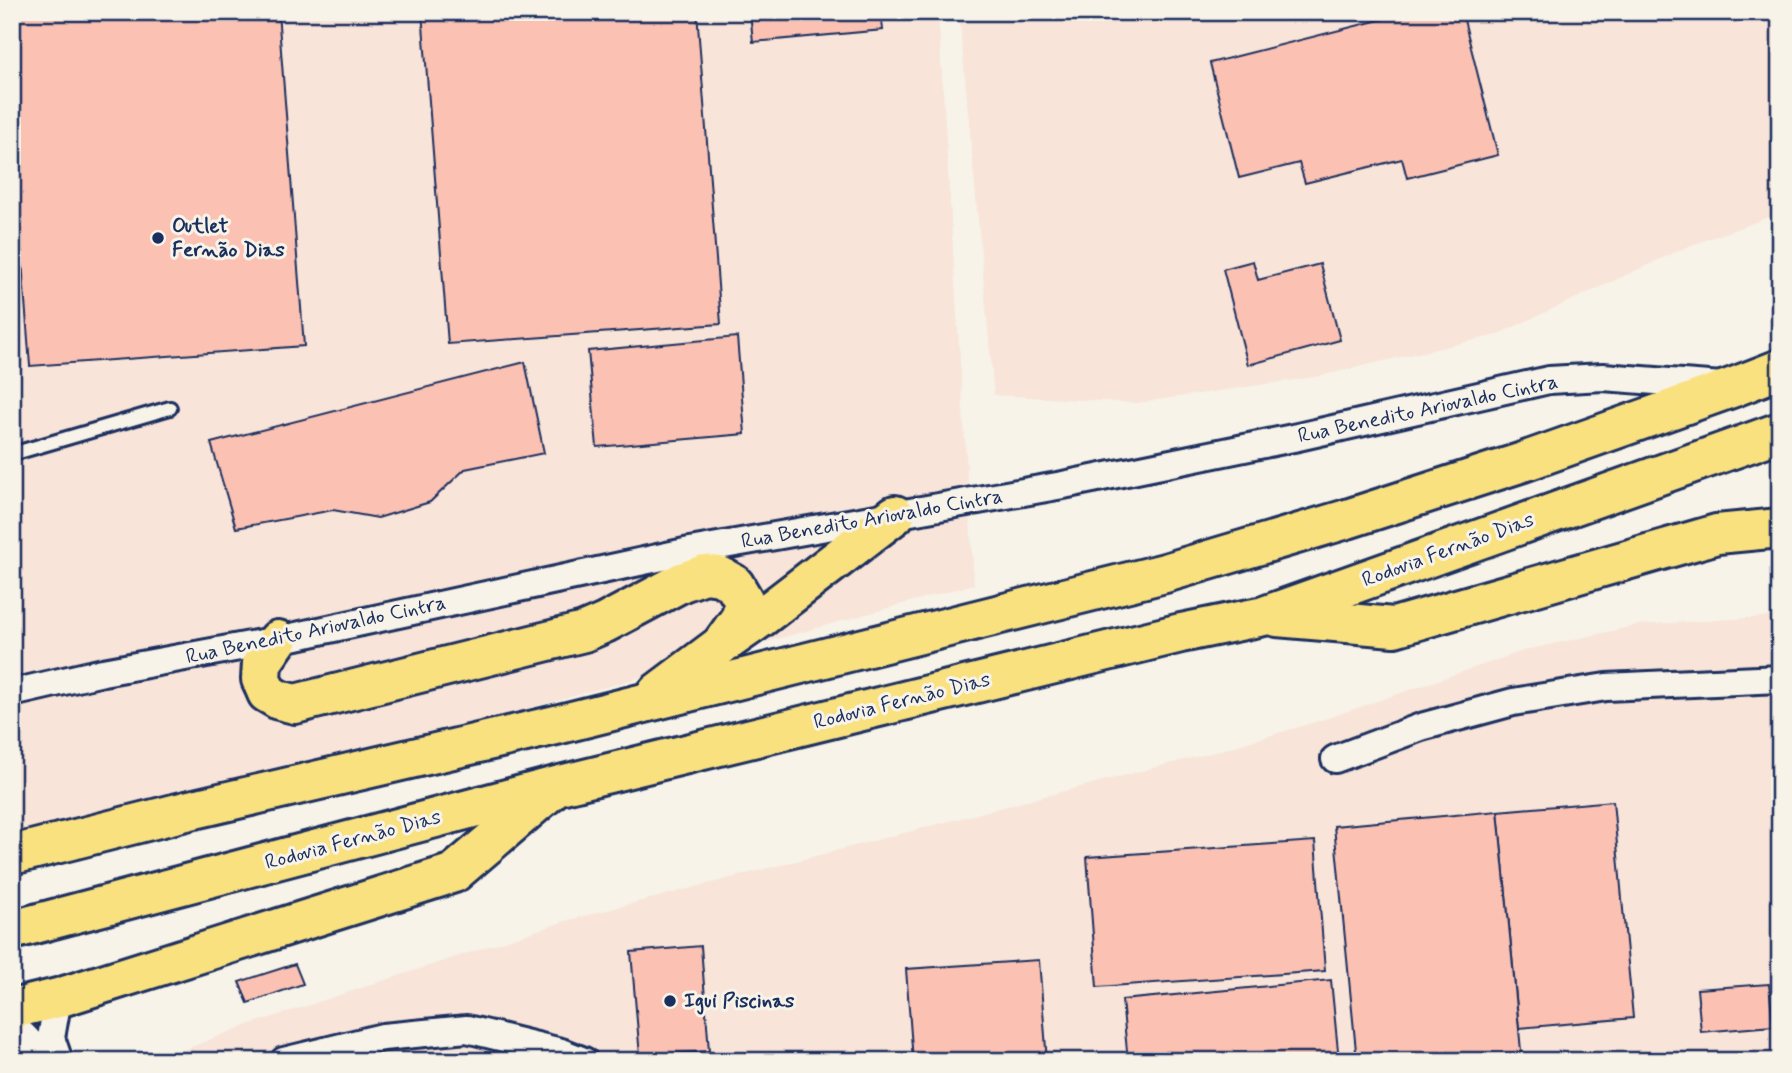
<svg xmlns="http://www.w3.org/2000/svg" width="1792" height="1073" font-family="Mynerve,sans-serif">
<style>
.built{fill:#f8e4d8}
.building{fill:#fbc2b3;stroke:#1b2f5e;stroke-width:2}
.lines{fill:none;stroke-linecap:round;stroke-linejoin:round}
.lane-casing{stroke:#1b2f5e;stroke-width:18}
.street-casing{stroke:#1b2f5e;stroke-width:32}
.highway-casing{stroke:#1b2f5e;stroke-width:44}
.lane{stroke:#f7f3e8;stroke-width:12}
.street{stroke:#f7f3e8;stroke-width:26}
.highway{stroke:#fae180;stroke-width:38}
.poi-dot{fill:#1b2f5e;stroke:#f7f3e8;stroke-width:2.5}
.labels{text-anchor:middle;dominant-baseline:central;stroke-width:6;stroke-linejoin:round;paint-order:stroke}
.poi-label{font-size:21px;font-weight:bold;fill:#1b2f5e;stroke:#f7f3e8;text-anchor:start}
.street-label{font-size:21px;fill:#1b2f5e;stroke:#f7f3e8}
</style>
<rect width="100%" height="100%" fill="#f7f3e8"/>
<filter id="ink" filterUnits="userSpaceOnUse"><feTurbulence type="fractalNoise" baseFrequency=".0143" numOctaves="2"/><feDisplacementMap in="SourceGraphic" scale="14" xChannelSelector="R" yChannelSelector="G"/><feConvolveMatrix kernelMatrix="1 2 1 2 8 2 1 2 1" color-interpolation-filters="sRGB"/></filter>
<g filter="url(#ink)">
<g class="built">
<path d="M12,12H938L974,584L556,701L12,841Z"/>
<path d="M959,12H1780V213L1689,246L1496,335L1315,377L1137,403L994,395Z"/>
<path d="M1780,616V1061H166L171,1055L242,1027L569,920L1215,752L1325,719L1526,650L1639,625Z"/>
</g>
<g class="building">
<path d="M12,12H278L304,346L30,366L12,130Z"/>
<path d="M422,12H697L721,324L448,344Z"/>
<path d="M750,12H881L883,30L753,42Z"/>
<path d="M1411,12H1462L1498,155L1407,178L1402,159L1305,183L1299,163L1239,178L1210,63Z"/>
<path d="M1253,261L1258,280L1320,264L1340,340L1248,365L1223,269Z"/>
<path d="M737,337L745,434L597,447L588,351Z"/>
<path d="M525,362L544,453L465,469L430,502L378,518L333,510L236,528L211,443Z"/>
<path d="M1613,801L1633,1018L1519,1028L1498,811Z"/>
<path d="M1498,811L1522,1061H1357L1334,826Z"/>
<path d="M1315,841L1325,971L1097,987L1087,857Z"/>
<path d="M701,946L709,1051L640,1056L631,952Z"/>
<path d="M1039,960L1047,1061H913L906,969Z"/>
<path d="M295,964L303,984L248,1003L239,982Z"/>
<path d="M1331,980L1339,1061H1128L1122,1000Z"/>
<path d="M1769,984L1773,1026L1701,1032L1697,989Z"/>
</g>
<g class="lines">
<g class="lane-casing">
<path id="lane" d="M12,454L170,408"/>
</g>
<g class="street-casing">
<g id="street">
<path d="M12,693L103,672L278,640L690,551L1063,485L1298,437L1549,380L1603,377L1722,386"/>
<path d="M1335,759L1421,727L1513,702L1606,687L1780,679"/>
<path d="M58,998L51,1038L59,1061"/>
<path d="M12,1030L23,1035L48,1061"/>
<path d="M284,1061L383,1037L467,1029L561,1052L584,1061"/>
</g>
</g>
<g class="highway-casing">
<g id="highway">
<path d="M1277,617L1394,627L1717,534L1780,528"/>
<path d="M278,640L262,663L261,679L267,693L279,700L295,704L584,632L605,623L682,582L705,574L720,576L734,584L744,601L741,617L721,645L657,693"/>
<path d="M729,640L762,617L895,515"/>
<path d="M12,855L190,810L556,725L1165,573L1347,519L1523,462L1734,387L1780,369"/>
<path d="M12,930L556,786L1181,633L1264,616L1780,432"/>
<path d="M12,1009L58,998L454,873L549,792"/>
</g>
</g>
<use href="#lane" class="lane"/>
<use href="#street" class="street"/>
<use href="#highway" class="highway"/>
</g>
</g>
<g class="poi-dot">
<circle cx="158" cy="238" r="7"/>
<circle cx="670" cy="1001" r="7"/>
</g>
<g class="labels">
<g class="poi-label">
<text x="172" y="226">Outlet<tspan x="172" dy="24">Fernão Dias</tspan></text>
<text x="684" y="1001">Igui Piscinas</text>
</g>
<g class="street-label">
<text transform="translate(1428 409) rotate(-12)">Rua Benedito Ariovaldo Cintra</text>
<text transform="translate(872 519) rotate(-10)">Rua Benedito Ariovaldo Cintra</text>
<text transform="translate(1448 550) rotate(-20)">Rodovia Fernão Dias</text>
<text transform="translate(316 630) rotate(-12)">Rua Benedito Ariovaldo Cintra</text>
<text transform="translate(902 701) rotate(-14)">Rodovia Fernão Dias</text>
<text transform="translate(353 840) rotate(-15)">Rodovia Fernão Dias</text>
</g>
</g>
<rect width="1792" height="1073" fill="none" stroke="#f7f3e8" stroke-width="42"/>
<rect x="21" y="21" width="1750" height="1031" fill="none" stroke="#1b2f5e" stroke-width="2.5" filter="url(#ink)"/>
</svg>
